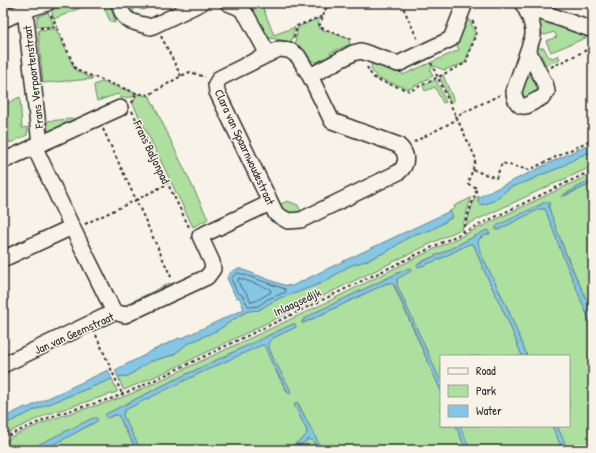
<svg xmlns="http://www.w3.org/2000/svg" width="596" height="453" font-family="'Patrick Hand',sans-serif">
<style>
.green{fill:#addf9f;stroke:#6c8565}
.water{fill:#84c6e5;stroke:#60889b}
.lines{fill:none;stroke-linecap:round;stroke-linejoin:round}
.shore{stroke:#4f6975;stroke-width:1}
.minor-casing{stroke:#2b2b2b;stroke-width:18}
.path{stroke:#2b2b2b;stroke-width:2;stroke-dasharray:3 3;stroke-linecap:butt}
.minor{stroke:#f7f3e8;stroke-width:15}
.labels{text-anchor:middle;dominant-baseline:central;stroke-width:3;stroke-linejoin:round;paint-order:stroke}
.street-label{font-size:12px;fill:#2b2b2b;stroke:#f7f3e8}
</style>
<rect width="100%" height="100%" fill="#f7f3e8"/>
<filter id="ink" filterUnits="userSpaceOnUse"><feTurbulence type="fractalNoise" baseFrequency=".025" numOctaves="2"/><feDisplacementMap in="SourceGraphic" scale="8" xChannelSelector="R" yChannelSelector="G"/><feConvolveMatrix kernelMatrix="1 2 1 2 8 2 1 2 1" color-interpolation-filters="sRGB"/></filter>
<g filter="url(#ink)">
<g class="green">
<path d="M77,3H92L54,19L51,10Z"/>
<path d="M102,3H111L115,23L110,21Z"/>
<path d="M123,3H160L143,10L135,7L132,15Z"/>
<path d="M245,3H261L274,35L295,27L291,42L265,37Z"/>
<path d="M466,11L475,33L465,63L444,70L434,66L430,69L433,76L409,89L377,78L371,69L372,59L401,71L403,75L459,50L455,41Z"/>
<path d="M48,12L54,26L37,27V17Z"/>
<path d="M540,17L586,33L588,37L551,52L546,41L557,37L554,32L545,35L538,33V20Z"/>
<path d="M319,18L318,28L349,39L350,44L330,53L332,56L318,62H314L309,58L303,49L295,43L298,27Z"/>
<path d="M56,29L75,70L93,79L43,83L38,30Z"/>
<path d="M5,30L7,59L3,60V31Z"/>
<path d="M537,48H544L548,56L553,58L558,55L560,59L546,65Z"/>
<path d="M529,61L542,86L540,92L524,98L519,94Z"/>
<path d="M443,75L454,101L450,102L440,77Z"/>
<path d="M436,80L446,102L443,103L435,87L425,91L423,85Z"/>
<path d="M102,82L135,93L133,97L121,98L118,94L97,101L95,93L94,85Z"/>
<path d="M137,94L150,96L151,99L208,219L193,227L133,104Z"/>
<path d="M20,97L22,128L28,127L27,135L10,143L3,128V105Z"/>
<path d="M83,118L48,133L47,121Z"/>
<path d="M593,151V166L578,173L538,191L466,225L475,197H479L478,200L479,203L482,205L493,201L511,187L531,180L543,174L559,168L580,156Z"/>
<path d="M593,173V179L563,195H567L593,183V318C582,288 568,260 557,231C554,223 548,209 549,202H546L496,227V230H498L539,209H545L546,211L561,251L593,329V450H568L557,426H569V356H527L507,307L481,254C478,247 475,242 482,237C486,234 483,235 488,234L487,230L446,251L423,261L422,266L440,259L469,244H472L474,245L483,268L509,323L522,356H441V382L397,285V279L412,269L411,268L402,271L331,305L316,312L302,321V323H304L387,283H391L393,284L441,391V426H456L466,450H322L298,403L294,404L307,431V434L301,440L286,450H141L123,416V414L125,410L151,396L258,346L262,345L265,346C271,363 279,378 288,393L291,392C285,377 271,359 268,343L273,338L296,327L295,324H293L170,382L106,414L108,418L114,415H117L119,416L125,430L137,450H41L64,439L97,421L90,420L27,450H3V442C27,428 54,418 80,410C99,405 116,400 133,393L325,303L405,263Z"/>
<path d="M471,198L462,228L461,229L170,370L124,390L123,389L118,377L128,376L149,362L173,355L187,344L218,330L242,314L248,311L259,310L270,303L280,298L293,294L324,282L349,266L365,261L388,251L406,239L415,234L428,231L435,228L453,217L450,211L455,208L454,206Z"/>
<path d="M287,201L298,205L301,212C290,215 287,214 279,205Z"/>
<path d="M170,283L171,286L132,305L131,302Z"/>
<path d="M112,379L117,390V392L48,414L22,426L3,435V425L41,407Z"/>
<path d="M460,426H552L563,450H470Z"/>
<path d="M309,439L313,441L317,450H292Z"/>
</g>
<g class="water">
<path d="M593,142V151L580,156L559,168L543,174L531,180L511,187L493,201L482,205L479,203L478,200L479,197Z"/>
<path d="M593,179V183L561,197L563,195Z"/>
<path d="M546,202H549L550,203L548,206L568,260L585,296L593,318V329L561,251L546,211L545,209H539L498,230L495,228L498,225Z"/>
<path d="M450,211L453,216L435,228L428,231L415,234L406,239L388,251L365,261L349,266L324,282L293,294L280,298L270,303L259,310L248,311L242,314L218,330L187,344L173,355L149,362L128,376L118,377L115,370L147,354V353L179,338L180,339L244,309L239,297L236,298L227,278C229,273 235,268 241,269L275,282L284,285L292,286L331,267Z"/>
<path d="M487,230H488L490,234C476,236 477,242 481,254L507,307L527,356H522L509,323L483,268L474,245L472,244H469L440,259L419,267L417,266L418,264L446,251Z"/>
<path d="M409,268L412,269L411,271L397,279V285L441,382V391L395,286L392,283H387L314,318L303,323H302L303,320L316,312Z"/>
<path d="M293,324H295L296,327L273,338L268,343C271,359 285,377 291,392V393L289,394L288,392L269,357L265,346L262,345L200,373L125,410L123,414V416L141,450H137L118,415H114L108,418L106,417L105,415L108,413L170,382Z"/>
<path d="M108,370L112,379L41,407L3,425V418L25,407L27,408Z"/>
<path d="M297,402L322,450H317L313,441L309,439L292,450H286L301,440L307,434V431L294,404L295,403Z"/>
<path d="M93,418H97L98,419L97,421L64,439L41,450H27Z"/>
<path d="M456,426H460L470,450H466Z"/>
<path d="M552,426H557L568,450H563Z"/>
</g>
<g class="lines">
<g class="shore">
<path d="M239,273L285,289L286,292L268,299L258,306L249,307L242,295L237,292L231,279L233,276Z"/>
<path d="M239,278L270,289L271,292L256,301L251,302L246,292L241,288L238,281Z"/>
</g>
<g class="minor-casing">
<g id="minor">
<path d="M119,3C124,24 132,21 151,27L201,3"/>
<path d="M228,3L240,8L247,16L268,54"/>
<path d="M523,3C528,14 534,24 533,36L514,91C514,97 517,108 526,106C529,105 532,103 535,101C540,99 544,97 547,92L546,86L528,51"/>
<path d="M524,6L593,30"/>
<path d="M25,10L40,144"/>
<path d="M3,20L25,10L47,3"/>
<path d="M279,49L289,50L298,56L310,76L332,121L398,145C408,153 408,164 399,172L301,220L288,221L276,214L217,92L216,84L220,78Z"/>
<path d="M310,76L353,53L361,51L398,64L451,39L465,3"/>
<path d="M34,146L72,227L114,312"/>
<path d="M3,161L120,108"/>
<path d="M3,259L72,227"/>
<path d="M3,365L114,312L125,315L207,277L213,269L212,262L200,236L270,203"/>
</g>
</g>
<g class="path">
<path d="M371,3L378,5L382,3"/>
<path d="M401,3L418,40"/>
<path d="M593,12H591L593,15"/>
<path d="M51,15L57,27"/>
<path d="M323,16L328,3"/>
<path d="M40,28L57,27L76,70L136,93L149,95L181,76L190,72L205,77"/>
<path d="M161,36L181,76"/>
<path d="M294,38L297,26L323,16L319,27L351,39"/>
<path d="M431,63L476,159L468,184L477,188L462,232"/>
<path d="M367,67L372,76L377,80L410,91L466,63L477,31L472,20"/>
<path d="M551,67L593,47"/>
<path d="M132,103L136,93"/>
<path d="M132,111L190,229"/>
<path d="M103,129L136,200L167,184"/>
<path d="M414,142L454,121L456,116L502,94"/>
<path d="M473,170L496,178L502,163L529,170L593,139"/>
<path d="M85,224L136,200L172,279"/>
<path d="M96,335L122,394"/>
<path d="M3,438L48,418L65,412L113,398L140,387L318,302L593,170"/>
</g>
<use href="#minor" class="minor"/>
</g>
</g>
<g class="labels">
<g class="street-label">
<text transform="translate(33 77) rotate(-97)">Frans Verpoortenstraat</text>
<text transform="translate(245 147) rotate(65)">Clara van Spaarnwoudestraat</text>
<text transform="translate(152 152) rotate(64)">Frans Baljonpad</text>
<text transform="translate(297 302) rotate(-25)">Inlaagsedijk</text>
<text transform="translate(74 333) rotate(-24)">Jan van Geemstraat</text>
</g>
</g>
<rect width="596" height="453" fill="none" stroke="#f7f3e8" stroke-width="16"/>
<rect x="8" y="8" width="580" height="437" fill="none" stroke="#2b2b2b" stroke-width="1.5" filter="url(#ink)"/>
<rect x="440" y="355" width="130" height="72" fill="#f7f3e8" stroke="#a5a39c"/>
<rect x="448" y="368" width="20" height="6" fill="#f7f3e8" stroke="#a5a39c"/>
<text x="476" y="375" font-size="12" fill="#2b2b2b">Road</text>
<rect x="448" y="385" width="20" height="12" fill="#addf9f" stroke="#a5a39c"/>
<text x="476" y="395" font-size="12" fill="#2b2b2b">Park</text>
<rect x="448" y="405" width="20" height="12" fill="#84c6e5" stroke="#a5a39c"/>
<text x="476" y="415" font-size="12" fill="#2b2b2b">Water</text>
</svg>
